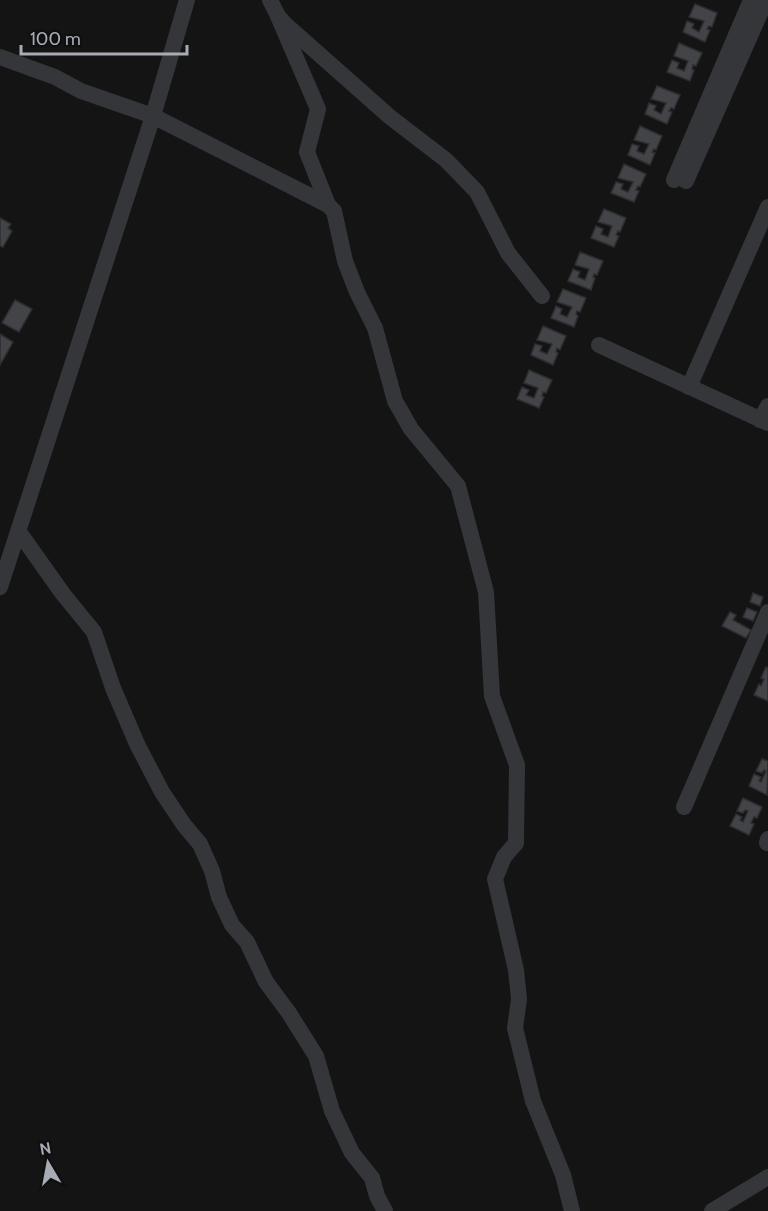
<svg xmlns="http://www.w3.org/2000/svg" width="768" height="1211" font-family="Cabin,sans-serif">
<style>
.building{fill:#434448;stroke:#2e2e31;stroke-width:1.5}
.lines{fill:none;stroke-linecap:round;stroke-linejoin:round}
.minor{stroke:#35363a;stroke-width:16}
</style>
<rect width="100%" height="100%" fill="#141415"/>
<g class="building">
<path d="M695,4L717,13L712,27L709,26L707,29L710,30L705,42L683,32L687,21L694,24L692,28L699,32L704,21L689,17Z"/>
<path d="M679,43L702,53L696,66L693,65L692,69L694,70L690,81L667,72L672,60L679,63L677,68L684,71L688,61L674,56Z"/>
<path d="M657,86L680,95L674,109L671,108L669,111L672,112L667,124L645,114L649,103L656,106L654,110L661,114L666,103L651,99Z"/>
<path d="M640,126L662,136L656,150L654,149L652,152L655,153L650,165L628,155L632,144L639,146L637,151L644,154L649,144L634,140Z"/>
<path d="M624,164L646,174L640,187L638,186L636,190L639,191L634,202L611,193L616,182L623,184L621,189L628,192L633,182L618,178Z"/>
<path d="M604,209L626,218L620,232L618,231L616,235L619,236L614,247L591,238L596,226L603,229L601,234L608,237L612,226L598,222Z"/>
<path d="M0,218L11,224L8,228L12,231L3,247L0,246Z"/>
<path d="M580,252L603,261L597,275L594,274L593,277L595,278L591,290L568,281L573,269L580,272L578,277L585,280L589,269L575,265Z"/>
<path d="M563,289L586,298L580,312L577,311L576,314L578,316L574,327L551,318L556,306L562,309L560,314L567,317L572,307L557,302Z"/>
<path d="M15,300L32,309L19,332L2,323Z"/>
<path d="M543,326L566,336L560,350L557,348L556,352L558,353L553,365L531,355L535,344L542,346L540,351L547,354L552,344L537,340Z"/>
<path d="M0,334L13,342L0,365Z"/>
<path d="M529,370L552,380L546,393L543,392L542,396L544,397L539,408L517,399L522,387L529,390L526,395L534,398L538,388L524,383Z"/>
<path d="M753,593L763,597L760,606L750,602Z"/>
<path d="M747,608L757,612L753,621L743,617Z"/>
<path d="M730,612L736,615L733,620L751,630L746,638L722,626Z"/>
<path d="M766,667L768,668V701L754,695L759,684L761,686L764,679L761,678Z"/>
<path d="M762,759L768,761L767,795L749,786L754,774L761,777L759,781L761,782L766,771L764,770L762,773L756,771Z"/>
<path d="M743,798L762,807L757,818L754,817L751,823L754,824L749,835L730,826L736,814L742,817L740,820L743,822L748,811L745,810L743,813L737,811Z"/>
</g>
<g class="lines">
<g class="minor">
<path d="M270,0L278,16L285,24L390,117L446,160L477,192L508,253L542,296"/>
<path d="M278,16L318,109L307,152L328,205L334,211L345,261L357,292L375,328L395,401L411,429L458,486L486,592L492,696L517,765L516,843L504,857L495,879L516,970L519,999L515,1028L533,1101L563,1175L572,1211"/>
<path d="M0,57L55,77L81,91L153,116L328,205"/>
<path d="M674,180L751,0"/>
<path d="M686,181L766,0"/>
<path d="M599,345L768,423"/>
<path d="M689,387L768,207"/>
<path d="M760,420L768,406"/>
<path d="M19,532L63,594L94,632L113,688L137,744L162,792L184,825L200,844L212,871L219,897L232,925L247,942L266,982L289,1013L316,1056L332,1111L352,1153L372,1178L377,1196L385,1211"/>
<path d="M0,587L153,116L187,0"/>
<path d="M684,807L768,612"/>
<path d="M767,843L768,839"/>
<path d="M712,1211L768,1177"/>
</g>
</g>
<g transform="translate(48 1163) rotate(350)" stroke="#0f0f10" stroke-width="4.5" paint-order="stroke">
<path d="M0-4.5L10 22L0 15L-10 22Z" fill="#a7acb4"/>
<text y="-9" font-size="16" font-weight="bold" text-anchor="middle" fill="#a7acb4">N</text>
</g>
<path d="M21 45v9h166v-9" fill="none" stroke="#a7acb4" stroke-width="3"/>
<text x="30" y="45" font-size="18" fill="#a7acb4" stroke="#0f0f10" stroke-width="4.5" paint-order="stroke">100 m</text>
</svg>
